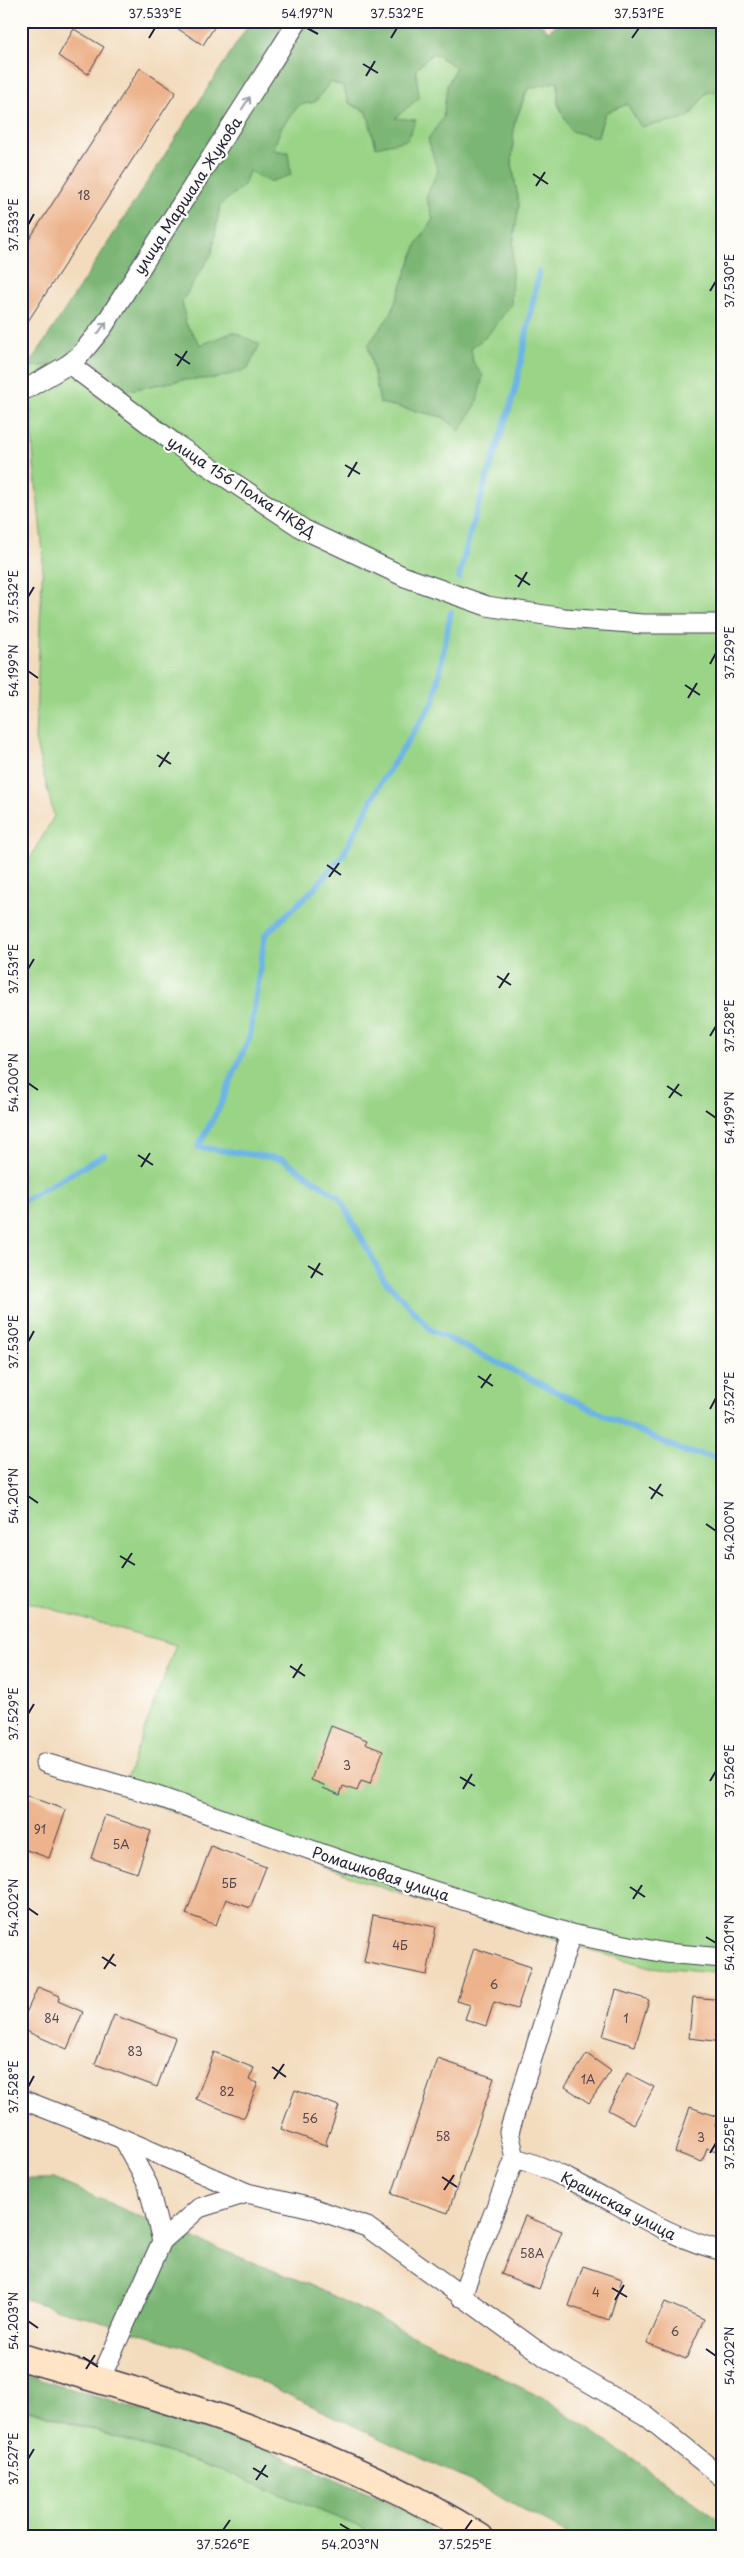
<svg xmlns="http://www.w3.org/2000/svg" width="744" height="2558" font-family="'Playpen Sans',sans-serif">
<style>
.green{fill:#9ad487;stroke:#5e7b61}
.forest{fill:#7bb674;stroke:#4e6c58}
.lines{fill:none;stroke-linecap:round;stroke-linejoin:round}
.stream{stroke:#6eb5e5;stroke-width:6}
.building{fill:#edb38c}
.street-casing{stroke:#413e4f;stroke-width:21}
.secondary-casing{stroke:#413e4f;stroke-width:29}
.street{stroke:#fff;stroke-width:19}
.secondary{stroke:#ffe4c6;stroke-width:26}
.oneway{stroke:#9c9ca7}
.ticks{fill:none;stroke:#22223b;stroke-width:2}
.labels{text-anchor:middle;dominant-baseline:central;stroke-width:4.5;stroke-linejoin:round;paint-order:stroke}
.number-label{font-size:12px;fill:#55464f}
.street-label{font-size:15px;fill:#22223b;stroke:#fdfcf7}
.neatline{fill:none;stroke:#22223b;stroke-width:2}
.ticks-label{font-size:12px;text-anchor:middle;fill:#22223b}
</style>
<rect width="100%" height="100%" fill="#fdfcf7"/>
<filter id="ink" filterUnits="userSpaceOnUse"><feTurbulence type="fractalNoise" baseFrequency=".02" numOctaves="2"/><feDisplacementMap in="SourceGraphic" scale="10" xChannelSelector="R" yChannelSelector="G"/><feConvolveMatrix kernelMatrix="1 2 1 2 8 2 1 2 1" color-interpolation-filters="sRGB"/></filter>
<filter id="wash" filterUnits="userSpaceOnUse"><feTurbulence type="fractalNoise" baseFrequency=".0096" numOctaves="4" result="noise"/><feDisplacementMap in="SourceGraphic" scale="20" xChannelSelector="R" yChannelSelector="G"/><feGaussianBlur stdDeviation="1.12" result="paint"/><feColorMatrix in="noise" values="0 0 0 0 0 0 0 0 0 0 0 0 0 0 0 0 0 1.4 0 .05"/><feComposite in="paint" operator="in"/></filter>
<g filter="url(#wash)">
<rect width="100%" height="100%" fill="#f3dcbe"/>
<g class="green">
<path d="M433,53L456,67L447,86L444,118L428,139L438,171L426,197L433,219L417,244L391,314L368,345L380,403L443,417L473,362L471,348L487,336L513,245L519,205L512,164L514,125L528,88L558,81V104L597,138L605,113L627,104L642,126L688,118L706,93L723,90V1974L650,1967L430,1904L322,1867L121,1793L176,1645L21,1600V875L54,816L35,740L43,554L34,464L28,367L69,364L109,394L182,380L218,378L233,332L201,345L186,324L182,301L212,253L220,205L244,185L249,171L272,150L281,128L299,105L315,102L330,82L343,86L349,103L367,112L376,147L394,118L416,69Z"/>
<path d="M21,2408L221,2470L384,2537H21Z"/>
</g>
<g class="forest">
<path d="M251,21H536L549,31L561,21H723V90L706,93L688,118L641,127L627,104L605,113L597,138L571,131L558,104V81L527,89L514,125L512,164L519,205L513,245L511,305L487,336L471,348L473,362L483,376L476,405L460,431L443,417L380,403L368,345L391,314L417,244L433,219L426,197L438,171L428,139L443,118L447,86L456,67L433,53L416,69L419,98L395,118L416,120L407,140L376,147L367,112L349,103L343,86L330,82L315,102L299,105L281,128L273,150L288,152L291,175L269,182L249,171L244,185L220,205L212,253L182,301L186,324L201,345L233,332L260,344L248,369L218,378L182,380L108,394L70,364L28,367Z"/>
<path d="M21,2179H54L171,2230L308,2284L547,2400L723,2522V2537H573L470,2481L192,2349L21,2298Z"/>
<path d="M21,2374L259,2446L407,2510L440,2537H384L221,2470L21,2407Z"/>
</g>
<g class="lines">
<g class="stream">
<path d="M459,578L471,529L515,391L539,272"/>
<path d="M451,612L434,701L382,781L343,855L315,888L265,935L250,1036L220,1106L198,1147L283,1159L340,1198L383,1278L431,1330L610,1418L686,1452L723,1458"/>
<path d="M21,1202L104,1155"/>
</g>
</g>
<g id="blocks">
<g class="building">
<path d="M166,21H218L203,45Z"/>
<path d="M74,29L104,47L88,74L58,56Z"/>
<path d="M140,68L176,92L21,332V252Z"/>
<path d="M331,1726L367,1740L365,1744L383,1751L370,1784L361,1781L357,1791L343,1786L340,1795L323,1788L324,1785L311,1780Z"/>
<path d="M24,1794L66,1810L49,1858L21,1848V1801Z"/>
<path d="M105,1815L151,1831L137,1873L91,1858Z"/>
<path d="M211,1846L266,1867L250,1908L226,1899L216,1925L186,1914Z"/>
<path d="M373,1915L436,1927L427,1975L364,1962Z"/>
<path d="M474,1948L531,1967L517,2009L494,2002L486,2026L465,2019L470,2005L457,2001Z"/>
<path d="M38,1987L60,1996L58,2001L83,2012L67,2049L21,2029V2024Z"/>
<path d="M616,1990L649,2000L635,2046L603,2036Z"/>
<path d="M693,1997L723,2000V2042L689,2038Z"/>
<path d="M114,2015L175,2038L157,2087L95,2064Z"/>
<path d="M214,2052L254,2068L249,2080L258,2083L244,2118L196,2099Z"/>
<path d="M587,2054L611,2071L589,2103L565,2087Z"/>
<path d="M438,2059L494,2078L448,2213L392,2194Z"/>
<path d="M627,2073L654,2087L634,2124L608,2110Z"/>
<path d="M295,2090L339,2106L326,2142L328,2146L281,2129Z"/>
<path d="M690,2107L718,2117L715,2126L723,2129L720,2152L707,2148L702,2162L675,2152Z"/>
<path d="M525,2216L562,2231L539,2289L501,2274Z"/>
<path d="M583,2266L622,2279L609,2320L569,2306Z"/>
<path d="M665,2302L704,2319L686,2359L647,2343Z"/>
</g>
</g>
</g>
<g filter="url(#ink)">
<use href="#blocks" fill-opacity="0" stroke="#413e4f" stroke-width="1"/>
<g class="lines">
<g class="street-casing">
<g id="street">
<path d="M69,364L177,445L303,529L405,577L487,606L564,618L643,624H723"/>
<path d="M21,392L69,364L81,354L103,327L298,21"/>
<path d="M45,1763L151,1794L377,1873L571,1934L665,1953L723,1958"/>
<path d="M21,2099L123,2139L247,2193L312,2208L367,2227L547,2358L646,2416L723,2478"/>
<path d="M123,2139L148,2185L162,2241"/>
<path d="M515,2158C589,2179 649,2233 723,2251"/>
<path d="M461,2297L515,2158L509,2132L571,1934"/>
<path d="M100,2380L162,2241L199,2208L247,2193"/>
</g>
</g>
<g class="secondary-casing">
<path id="secondary" d="M21,2357C179,2403 340,2448 480,2537"/>
</g>
<use href="#street" class="street"/>
<use href="#secondary" class="secondary"/>
</g>
<defs><path id="oneway-shaft" d="M-6 0H5M1.5-3L5.5 0L1.5 3" fill="none" stroke-width="1.6" stroke-linecap="round" stroke-linejoin="round" transform="scale(1.25)"/></defs>
<g class="oneway">
<use href="#oneway-shaft" transform="translate(246 103) rotate(-57)"/>
<use href="#oneway-shaft" transform="translate(102 328) rotate(-54)"/>
</g>
</g>
<path class="ticks" d="M307,28L318,34M149,38L155,28M391,38L397,28M632,38L639,28M363,64L378,73M366,76L375,61M533,174L548,184M536,186L545,172M28,225L34,214M710,291L716,281M175,354L190,364M177,366L187,351M345,465L360,474M348,477L357,462M515,575L530,585M518,587L527,572M28,597L34,587M710,664L716,653M28,671L38,678M685,685L700,695M688,698L697,683M157,755L171,764M159,767L169,752M327,865L341,875M329,877L339,863M28,969L34,959M497,976L511,985M499,988L509,973M710,1036L716,1026M28,1083L38,1090M667,1086L682,1096M669,1098L679,1084M706,1111L716,1118M138,1155L153,1165M141,1167L150,1153M308,1266L323,1275M311,1278L320,1263M28,1342L34,1331M478,1376L493,1386M481,1388L491,1374M710,1409L716,1398M649,1487L663,1496M28,1496L38,1503M651,1499L661,1484M706,1524L716,1531M120,1556L135,1565M122,1568L132,1553M290,1666L305,1676M293,1678L302,1664M28,1714L34,1704M460,1777L475,1786M710,1781L716,1771M463,1789L472,1774M630,1887L645,1897M633,1899L642,1885M28,1908L38,1915M706,1937L716,1943M102,1957L116,1966M104,1969L114,1954M272,2067L286,2077M274,2079L284,2064M28,2087L34,2076M710,2153L716,2143M442,2177L457,2187M444,2190L454,2175M612,2288L627,2297M615,2300L624,2285M28,2321L38,2328M706,2349L716,2356M83,2357L98,2367M86,2369L95,2355M28,2459L34,2449M253,2468L268,2477M256,2480L266,2465M340,2524L350,2530M223,2530L230,2520M465,2530L472,2520"/>
<g class="labels">
<g class="number-label">
<text x="84" y="195">18</text>
<text x="347" y="1765">3</text>
<text x="40" y="1829">91</text>
<text x="121" y="1844">5А</text>
<text x="229" y="1883">5Б</text>
<text x="400" y="1945">4Б</text>
<text x="494" y="1984">6</text>
<text x="52" y="2018">84</text>
<text x="626" y="2018">1</text>
<text x="135" y="2051">83</text>
<text x="588" y="2079">1А</text>
<text x="227" y="2091">82</text>
<text x="310" y="2118">56</text>
<text x="443" y="2136">58</text>
<text x="701" y="2137">3</text>
<text x="532" y="2253">58А</text>
<text x="596" y="2292">4</text>
<text x="675" y="2331">6</text>
</g>
<g class="street-label">
<text transform="translate(187 195) rotate(-57)">улица Маршала Жукова</text>
<text transform="translate(242 486) rotate(33)">улица 156 Полка НКВД</text>
<text transform="translate(381 1873) rotate(18)">Ромашковая улица</text>
<text transform="translate(619 2205) rotate(28)">Краинская улица</text>
</g>
</g>
<rect width="744" height="2558" fill="none" stroke="#fdfcf7" stroke-width="55"/>
<rect x="28" y="28" width="688" height="2502" class="neatline"/>
<g class="ticks-label">
<text x="155" y="18">37.533°E</text>
<text x="307" y="18">54.197°N</text>
<text x="397" y="18">37.532°E</text>
<text x="639" y="18">37.531°E</text>
<text transform="translate(14 225) rotate(-90)" y="4">37.533°E</text>
<text transform="translate(730 281) rotate(-90)" y="4">37.530°E</text>
<text transform="translate(14 597) rotate(-90)" y="4">37.532°E</text>
<text transform="translate(730 653) rotate(-90)" y="4">37.529°E</text>
<text transform="translate(14 671) rotate(-90)" y="4">54.199°N</text>
<text transform="translate(14 969) rotate(-90)" y="4">37.531°E</text>
<text transform="translate(730 1026) rotate(-90)" y="4">37.528°E</text>
<text transform="translate(14 1083) rotate(-90)" y="4">54.200°N</text>
<text transform="translate(730 1118) rotate(-90)" y="4">54.199°N</text>
<text transform="translate(14 1342) rotate(-90)" y="4">37.530°E</text>
<text transform="translate(730 1398) rotate(-90)" y="4">37.527°E</text>
<text transform="translate(14 1496) rotate(-90)" y="4">54.201°N</text>
<text transform="translate(730 1531) rotate(-90)" y="4">54.200°N</text>
<text transform="translate(14 1714) rotate(-90)" y="4">37.529°E</text>
<text transform="translate(730 1771) rotate(-90)" y="4">37.526°E</text>
<text transform="translate(14 1908) rotate(-90)" y="4">54.202°N</text>
<text transform="translate(730 1943) rotate(-90)" y="4">54.201°N</text>
<text transform="translate(14 2087) rotate(-90)" y="4">37.528°E</text>
<text transform="translate(730 2143) rotate(-90)" y="4">37.525°E</text>
<text transform="translate(14 2321) rotate(-90)" y="4">54.203°N</text>
<text transform="translate(730 2356) rotate(-90)" y="4">54.202°N</text>
<text transform="translate(14 2459) rotate(-90)" y="4">37.527°E</text>
<text x="223" y="2549">37.526°E</text>
<text x="350" y="2549">54.203°N</text>
<text x="465" y="2549">37.525°E</text>
</g>
</svg>
